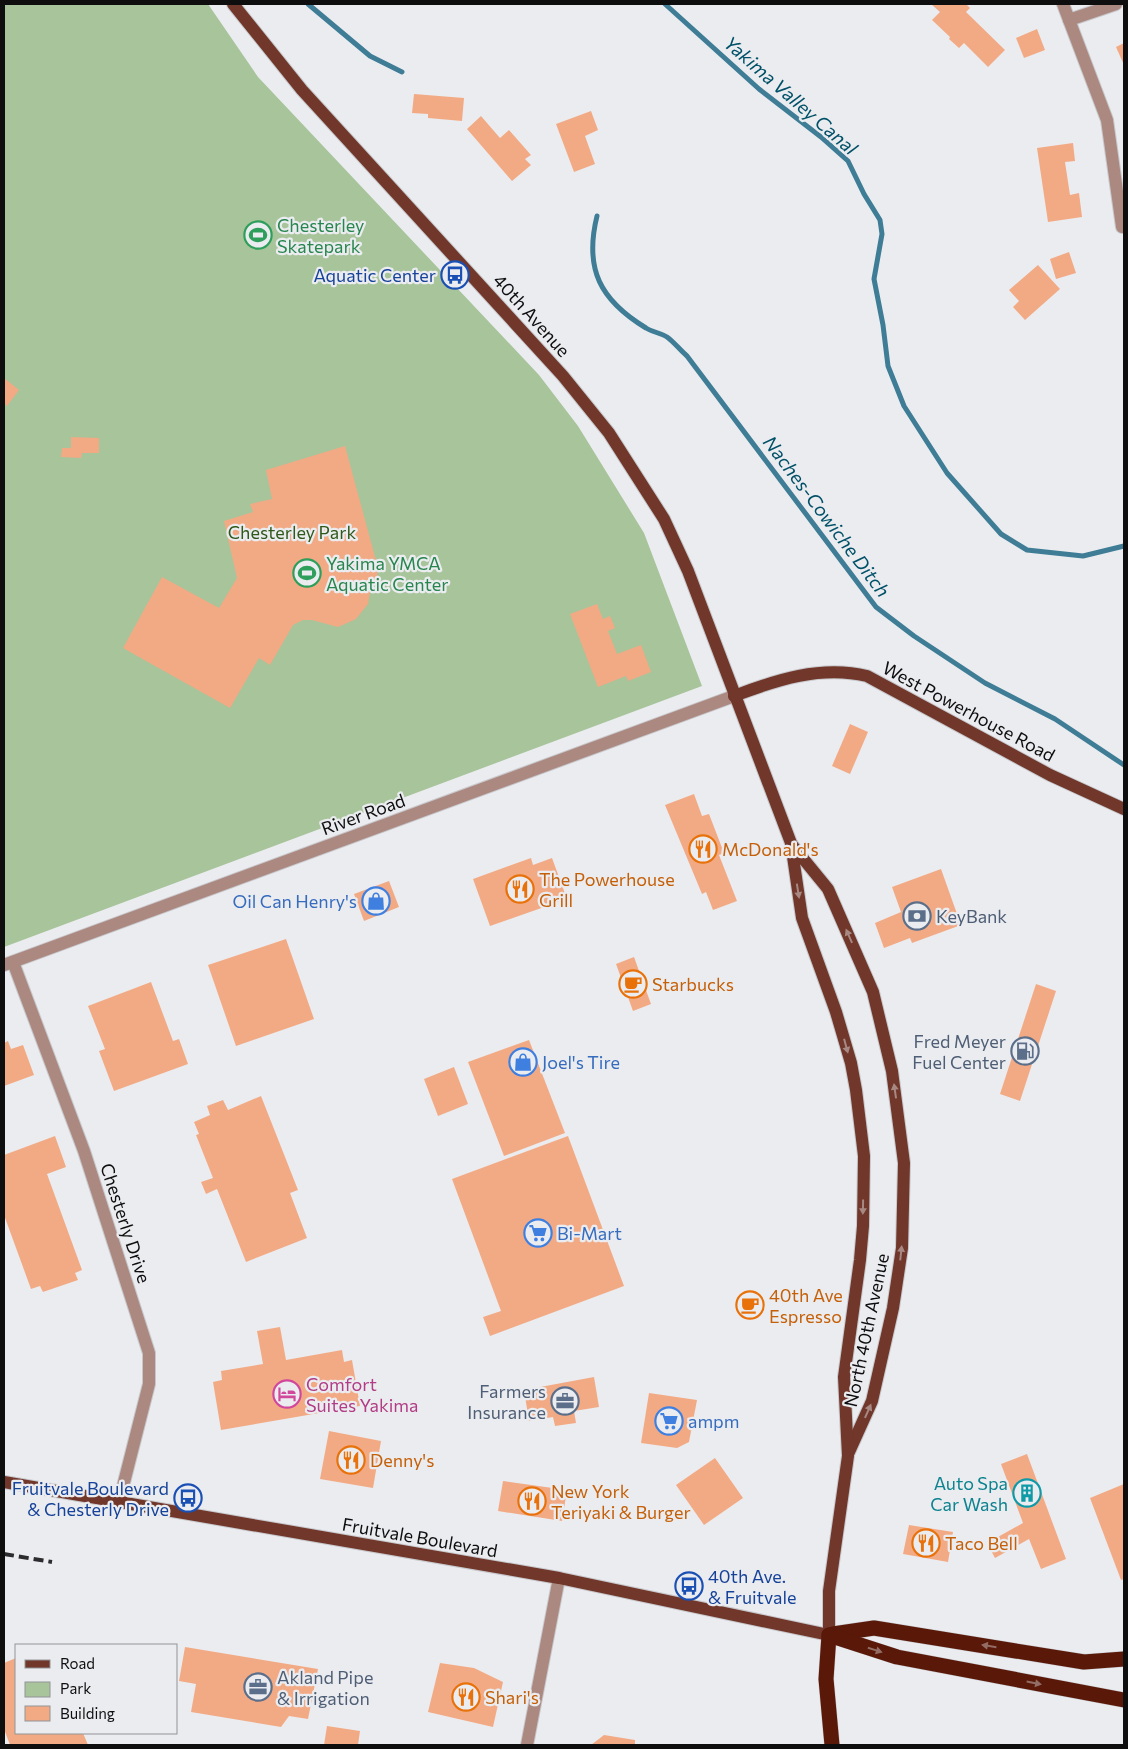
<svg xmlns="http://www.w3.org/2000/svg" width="1128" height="1749" font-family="Commissioner,sans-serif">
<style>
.green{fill:#a7c49a}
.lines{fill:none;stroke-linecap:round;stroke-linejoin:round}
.stream{stroke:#3e7d95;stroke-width:5}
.building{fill:#f2aa85}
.minor-casing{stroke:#c8c8cc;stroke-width:14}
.major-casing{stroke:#c8c8cc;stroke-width:14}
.highway-casing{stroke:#c8c8cc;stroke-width:16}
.minor{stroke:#ac8980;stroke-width:12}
.major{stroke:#70372a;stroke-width:12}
.highway{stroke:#591808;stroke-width:15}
.rail{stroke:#2c2c2e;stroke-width:4;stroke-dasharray:10 5;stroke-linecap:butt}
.oneway{fill:#a78883}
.oneway2{fill:#936d65}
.labels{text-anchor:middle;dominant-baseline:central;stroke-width:4.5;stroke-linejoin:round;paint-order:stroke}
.leisure-label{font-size:18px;fill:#27864d;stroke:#ebecf0;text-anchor:start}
.transit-label{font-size:18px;fill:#164399;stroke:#ebecf0;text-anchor:end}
.street-label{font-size:18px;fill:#0e0e0f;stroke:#ebecf0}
.park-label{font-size:18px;fill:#2f5819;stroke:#ebecf0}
.food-label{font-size:18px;fill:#c56008;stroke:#ebecf0;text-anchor:start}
.shop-label{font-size:18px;fill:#366cbe;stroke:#ebecf0;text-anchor:start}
.service-label{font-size:18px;fill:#4e5e75;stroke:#ebecf0;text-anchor:start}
.hotel-label{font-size:18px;fill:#b23c85;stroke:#ebecf0;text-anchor:start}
.culture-label{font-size:18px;fill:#0d838f;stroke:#ebecf0;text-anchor:end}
.water-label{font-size:19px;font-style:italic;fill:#005168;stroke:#ebecf0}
</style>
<rect width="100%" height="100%" fill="#ebecf0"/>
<path class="green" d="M4,4H208L258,77L539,375L578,426L644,533L702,686L4,947Z"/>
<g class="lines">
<g class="stream">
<path d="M308,4L370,56L402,72"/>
<path d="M665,4L759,89L821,137L848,161L864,194L880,220L882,234L874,279L883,325L888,366L904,406L947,473L1001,534L1027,550L1083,556L1124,546"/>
<path d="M597,216C584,269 600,300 646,328C652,332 661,333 667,337C674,342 680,350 687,356L876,607L914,636L985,683L1055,719L1124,765"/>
</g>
</g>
<g class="building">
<path d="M931,4H966L970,8L966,12L1005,50L988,67L964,43L959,48L949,39L950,37L932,20L940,12Z"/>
<path d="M1037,29L1045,50L1024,58L1016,38Z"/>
<path d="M1124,43V65L1116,47Z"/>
<path d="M414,94L464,98L462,121L428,118V114L412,113Z"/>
<path d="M591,111L598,130L585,136L595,164L574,172L556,124Z"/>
<path d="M481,116L500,138L509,130L531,155L525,159L531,165L512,181L467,129Z"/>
<path d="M1073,143L1075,161L1065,162L1070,195L1079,193L1082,217L1048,222L1037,148Z"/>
<path d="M1069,252L1076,273L1056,279L1050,259Z"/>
<path d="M1038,265L1060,289L1025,320L1013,307L1019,301L1009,290Z"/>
<path d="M4,378L19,390L7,406L4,403Z"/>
<path d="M71,437L99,438V453H82L81,458L61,457L62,448H71Z"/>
<path d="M345,446L378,568L377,578L368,582L370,592L368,604L356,619L338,627L312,620H303L293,625L270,665L259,658L230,708L123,648L162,577L219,608L237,578L224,521L253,512L250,504L272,499L266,470Z"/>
<path d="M597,604L603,619L610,616L615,628L608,631L617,654L641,645L651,672L628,681L626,676L598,687L570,614Z"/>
<path d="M850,724L868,732L850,774L832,766Z"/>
<path d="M694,794L702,816L709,814L724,853L719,855L737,901L713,910L706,892L702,894L665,805Z"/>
<path d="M531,858L533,865L552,858L567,899L490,926L473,879Z"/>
<path d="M941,869L961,925L912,943L910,938L884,948L875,923L901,912L892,887Z"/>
<path d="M389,881L399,907L364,921L354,894Z"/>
<path d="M286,939L314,1019L236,1046L208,965Z"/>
<path d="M634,957L651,1004L633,1011L616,964Z"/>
<path d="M151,982L173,1041L179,1039L188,1064L114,1091L99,1051L105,1049L88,1006Z"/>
<path d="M1036,984L1056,991L1020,1101L1000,1094Z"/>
<path d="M529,1040L565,1133L504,1156L468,1062Z"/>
<path d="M8,1041L11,1049L23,1045L34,1075L4,1086V1043Z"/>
<path d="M454,1067L468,1104L438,1116L424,1079Z"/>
<path d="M261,1096L298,1190L290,1193L307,1238L246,1262L217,1189L206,1194L201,1182L213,1178L196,1135L199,1134L194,1122L210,1115L207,1106L223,1100L228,1110Z"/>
<path d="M55,1136L66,1167L47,1174L82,1270L75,1273L78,1280L43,1292L40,1286L31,1289L4,1215V1155Z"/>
<path d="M568,1136L624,1286L490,1336L483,1317L501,1311L452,1179Z"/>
<path d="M744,1299L759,1302L756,1312L741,1309Z"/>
<path d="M280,1327L286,1360L342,1350L344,1362L352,1360L360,1406L221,1430L213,1382L222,1380L221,1371L263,1364L257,1331Z"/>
<path d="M594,1377L599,1407L574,1411L576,1423L555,1426L553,1417L529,1421L524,1390Z"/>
<path d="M649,1393L697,1400L689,1442L677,1448L641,1443Z"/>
<path d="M329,1431L381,1441L373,1488L320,1479Z"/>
<path d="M1027,1454L1066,1559L1041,1569L1029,1539L995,1558L987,1543L1023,1523L1001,1464Z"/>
<path d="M715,1458L743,1498L704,1525L676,1485Z"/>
<path d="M503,1481L567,1490L562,1521L498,1511Z"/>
<path d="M1124,1484V1579L1121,1580L1090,1498Z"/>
<path d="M909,1525L953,1532L948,1562L903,1554Z"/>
<path d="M185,1647L318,1669L308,1719L289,1716L281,1727L191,1712L196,1684L179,1681Z"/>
<path d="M16,1658V1733H83L88,1745H10L4,1729V1663Z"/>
<path d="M440,1663L474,1668L503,1682L493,1727L428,1712Z"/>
<path d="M327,1726L360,1731L358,1745H324Z"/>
<path d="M604,1735L635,1740V1745H591Z"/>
</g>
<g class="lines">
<g class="minor-casing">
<g id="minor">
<path d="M1063,4L1107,120L1122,227"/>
<path d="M1069,20L1116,4"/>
<path d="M13,962L84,1151L149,1353V1384L119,1502"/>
<path d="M4,965L734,696"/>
<path d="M527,1745L559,1578"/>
</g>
</g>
<g class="major-casing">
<g id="major">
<path d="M734,696C776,680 821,665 867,676L1050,775L1124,809"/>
<path d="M792,845L828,889L873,992L892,1071L904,1163L902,1248L893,1308L872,1401L849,1452"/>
<path d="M4,1482L559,1578L829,1635V1591L848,1456L844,1377L860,1260L863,1226L864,1156L856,1090L851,1063L836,1012L802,918L791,843L688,571L664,519L609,433L563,376L302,90L233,4"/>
</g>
</g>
<g class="highway-casing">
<g id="highway">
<path d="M833,1634L874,1628L1084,1662L1124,1659"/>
<path d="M829,1635L897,1657L1124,1700"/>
<path d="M829,1635L826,1679L832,1745"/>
</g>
</g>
<use href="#minor" class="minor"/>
<use href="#major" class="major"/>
<use href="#highway" class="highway"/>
<path class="rail" d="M4,1554L52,1562"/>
</g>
<defs><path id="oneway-solid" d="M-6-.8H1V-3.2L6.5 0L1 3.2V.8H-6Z" transform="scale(1.25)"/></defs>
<g class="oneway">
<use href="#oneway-solid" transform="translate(798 891) rotate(81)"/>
<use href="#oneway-solid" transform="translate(849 936) rotate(-114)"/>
<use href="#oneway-solid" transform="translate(846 1046) rotate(75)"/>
<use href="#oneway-solid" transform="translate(895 1091) rotate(-98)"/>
<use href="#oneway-solid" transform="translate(863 1207) rotate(91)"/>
<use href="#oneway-solid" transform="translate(901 1253) rotate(-84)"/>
<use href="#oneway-solid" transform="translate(868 1411) rotate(-66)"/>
</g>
<g class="oneway2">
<use href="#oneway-solid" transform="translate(989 1646) rotate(-171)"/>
<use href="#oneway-solid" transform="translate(875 1650) rotate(18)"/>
<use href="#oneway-solid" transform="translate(1034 1683) rotate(11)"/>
</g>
<defs>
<g id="stadium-ring" transform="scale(1.4375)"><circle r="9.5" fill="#ebecf0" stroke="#2e9e5b" stroke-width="1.5"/><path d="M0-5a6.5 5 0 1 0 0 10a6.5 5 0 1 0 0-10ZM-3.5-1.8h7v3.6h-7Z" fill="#2e9e5b"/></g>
<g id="bus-ring" transform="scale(1.4375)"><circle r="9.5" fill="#ebecf0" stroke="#1a4fb4" stroke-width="1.5"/><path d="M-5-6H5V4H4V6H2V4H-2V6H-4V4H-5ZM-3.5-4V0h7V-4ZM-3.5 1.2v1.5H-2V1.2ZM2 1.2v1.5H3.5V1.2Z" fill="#1a4fb4"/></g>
<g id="restaurant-ring" transform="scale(1.4375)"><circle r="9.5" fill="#ebecf0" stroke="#e8710a" stroke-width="1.5"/><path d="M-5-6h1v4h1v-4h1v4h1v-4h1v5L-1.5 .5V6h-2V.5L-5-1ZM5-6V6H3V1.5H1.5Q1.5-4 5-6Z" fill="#e8710a"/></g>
<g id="shop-ring" transform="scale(1.4375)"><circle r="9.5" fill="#ebecf0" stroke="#3f7fe0" stroke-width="1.5"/><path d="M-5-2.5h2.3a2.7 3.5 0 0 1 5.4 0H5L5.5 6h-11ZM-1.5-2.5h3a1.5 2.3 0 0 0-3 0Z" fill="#3f7fe0"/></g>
<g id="bank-ring" transform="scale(1.4375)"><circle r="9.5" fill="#ebecf0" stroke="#5c6f8a" stroke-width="1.5"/><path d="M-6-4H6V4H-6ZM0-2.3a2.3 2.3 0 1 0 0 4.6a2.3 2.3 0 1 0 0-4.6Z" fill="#5c6f8a"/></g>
<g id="cafe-ring" transform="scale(1.4375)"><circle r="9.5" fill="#ebecf0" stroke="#e8710a" stroke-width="1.5"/><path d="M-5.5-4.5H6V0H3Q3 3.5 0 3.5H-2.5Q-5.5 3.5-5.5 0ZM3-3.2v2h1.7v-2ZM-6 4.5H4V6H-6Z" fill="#e8710a"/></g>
<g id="fuel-ring" transform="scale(1.4375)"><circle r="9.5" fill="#ebecf0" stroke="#5c6f8a" stroke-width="1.5"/><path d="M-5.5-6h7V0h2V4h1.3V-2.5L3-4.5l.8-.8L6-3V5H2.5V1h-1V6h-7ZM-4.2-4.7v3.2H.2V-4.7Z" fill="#5c6f8a"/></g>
<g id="supermarket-ring" transform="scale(1.4375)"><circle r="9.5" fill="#ebecf0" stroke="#3f7fe0" stroke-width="1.5"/><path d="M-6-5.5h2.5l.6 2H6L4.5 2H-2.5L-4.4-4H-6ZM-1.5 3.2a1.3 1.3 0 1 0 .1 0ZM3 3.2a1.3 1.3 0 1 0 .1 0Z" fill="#3f7fe0"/></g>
<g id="hotel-ring" transform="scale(1.4375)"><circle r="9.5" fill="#ebecf0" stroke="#d1479c" stroke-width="1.5"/><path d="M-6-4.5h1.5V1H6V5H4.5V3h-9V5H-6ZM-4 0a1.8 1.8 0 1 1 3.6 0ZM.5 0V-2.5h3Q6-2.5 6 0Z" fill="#d1479c"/></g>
<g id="office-ring" transform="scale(1.4375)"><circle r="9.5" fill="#ebecf0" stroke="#5c6f8a" stroke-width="1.5"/><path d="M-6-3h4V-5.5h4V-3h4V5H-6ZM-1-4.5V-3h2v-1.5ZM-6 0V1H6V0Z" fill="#5c6f8a"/></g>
<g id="building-ring" transform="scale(1.4375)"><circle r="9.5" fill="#ebecf0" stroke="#0f9aa8" stroke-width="1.5"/><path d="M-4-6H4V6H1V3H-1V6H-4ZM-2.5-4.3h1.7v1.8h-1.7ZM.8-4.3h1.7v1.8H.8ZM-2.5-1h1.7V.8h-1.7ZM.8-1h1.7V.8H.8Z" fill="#0f9aa8"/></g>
</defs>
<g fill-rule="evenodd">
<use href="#stadium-ring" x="258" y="235"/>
<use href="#bus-ring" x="455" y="275"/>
<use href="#stadium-ring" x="307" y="573"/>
<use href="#restaurant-ring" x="703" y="849"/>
<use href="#restaurant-ring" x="520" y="889"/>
<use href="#shop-ring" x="376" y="901"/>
<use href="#bank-ring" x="917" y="916"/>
<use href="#cafe-ring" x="633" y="984"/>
<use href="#fuel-ring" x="1025" y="1051"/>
<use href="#shop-ring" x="523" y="1062"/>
<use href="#supermarket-ring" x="538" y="1233"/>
<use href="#cafe-ring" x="750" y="1305"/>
<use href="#hotel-ring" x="287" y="1394"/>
<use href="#office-ring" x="565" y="1401"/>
<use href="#supermarket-ring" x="669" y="1421"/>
<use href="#restaurant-ring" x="351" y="1460"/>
<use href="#building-ring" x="1027" y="1493"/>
<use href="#bus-ring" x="188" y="1498"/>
<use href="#restaurant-ring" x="532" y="1501"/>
<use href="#restaurant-ring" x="926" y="1543"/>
<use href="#bus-ring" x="689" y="1586"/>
<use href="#office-ring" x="258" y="1687"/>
<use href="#restaurant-ring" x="466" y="1697"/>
</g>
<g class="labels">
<g class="leisure-label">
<text x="277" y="225">Chesterley<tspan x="277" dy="21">Skatepark</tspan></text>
<text x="326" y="563">Yakima YMCA<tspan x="326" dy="21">Aquatic Center</tspan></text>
</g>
<g class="transit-label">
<text x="436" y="275">Aquatic Center</text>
<text x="169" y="1488">Fruitvale Boulevard<tspan x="169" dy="21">&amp; Chesterly Drive</tspan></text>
<text x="708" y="1576" text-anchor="start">40th Ave.<tspan x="708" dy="21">&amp; Fruitvale</tspan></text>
</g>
<g class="street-label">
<text transform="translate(532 315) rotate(48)">40th Avenue</text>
<text transform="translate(969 711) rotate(28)">West Powerhouse Road</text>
<text transform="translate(363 814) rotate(-20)">River Road</text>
<text transform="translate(126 1223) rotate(72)">Chesterly Drive</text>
<text transform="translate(866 1330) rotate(-78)">North 40th Avenue</text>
<text transform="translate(420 1537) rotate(10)">Fruitvale Boulevard</text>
</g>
<g class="park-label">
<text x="292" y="532">Chesterley Park</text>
</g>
<g class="food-label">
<text x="722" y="849">McDonald's</text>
<text x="539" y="879">The Powerhouse<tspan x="539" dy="21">Grill</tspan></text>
<text x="652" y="984">Starbucks</text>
<text x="769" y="1295">40th Ave<tspan x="769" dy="21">Espresso</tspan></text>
<text x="370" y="1460">Denny's</text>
<text x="551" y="1491">New York<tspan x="551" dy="21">Teriyaki &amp; Burger</tspan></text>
<text x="945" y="1543">Taco Bell</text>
<text x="485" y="1697">Shari's</text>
</g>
<g class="shop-label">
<text x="357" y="901" text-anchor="end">Oil Can Henry's</text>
<text x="542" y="1062">Joel's Tire</text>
<text x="557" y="1233">Bi-Mart</text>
<text x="688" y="1421">ampm</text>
</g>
<g class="service-label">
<text x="936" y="916">KeyBank</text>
<text x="1006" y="1041" text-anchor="end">Fred Meyer<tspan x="1006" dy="21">Fuel Center</tspan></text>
<text x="546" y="1391" text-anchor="end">Farmers<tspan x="546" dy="21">Insurance</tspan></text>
<text x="277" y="1677">Akland Pipe<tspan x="277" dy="21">&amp; Irrigation</tspan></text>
</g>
<g class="hotel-label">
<text x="306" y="1384">Comfort<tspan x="306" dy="21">Suites Yakima</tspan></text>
</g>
<g class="culture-label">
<text x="1008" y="1483">Auto Spa<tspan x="1008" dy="21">Car Wash</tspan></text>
</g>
<g class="water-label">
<text transform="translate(791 95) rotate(41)">Yakima Valley Canal</text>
<text transform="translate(827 516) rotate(53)">Naches-Cowiche Ditch</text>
</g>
</g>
<rect width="1128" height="1749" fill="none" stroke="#0e0e0f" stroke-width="10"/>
<rect x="15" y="1644" width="162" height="90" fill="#ebecf0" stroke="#939396"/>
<rect x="25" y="1660" width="25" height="8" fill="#70372a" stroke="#939396"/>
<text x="60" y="1669" font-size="15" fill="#0e0e0f">Road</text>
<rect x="25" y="1682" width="25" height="15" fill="#a7c49a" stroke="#939396"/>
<text x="60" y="1694" font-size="15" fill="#0e0e0f">Park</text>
<rect x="25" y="1706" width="25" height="15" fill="#f2aa85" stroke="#939396"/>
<text x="60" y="1719" font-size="15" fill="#0e0e0f">Building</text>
</svg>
